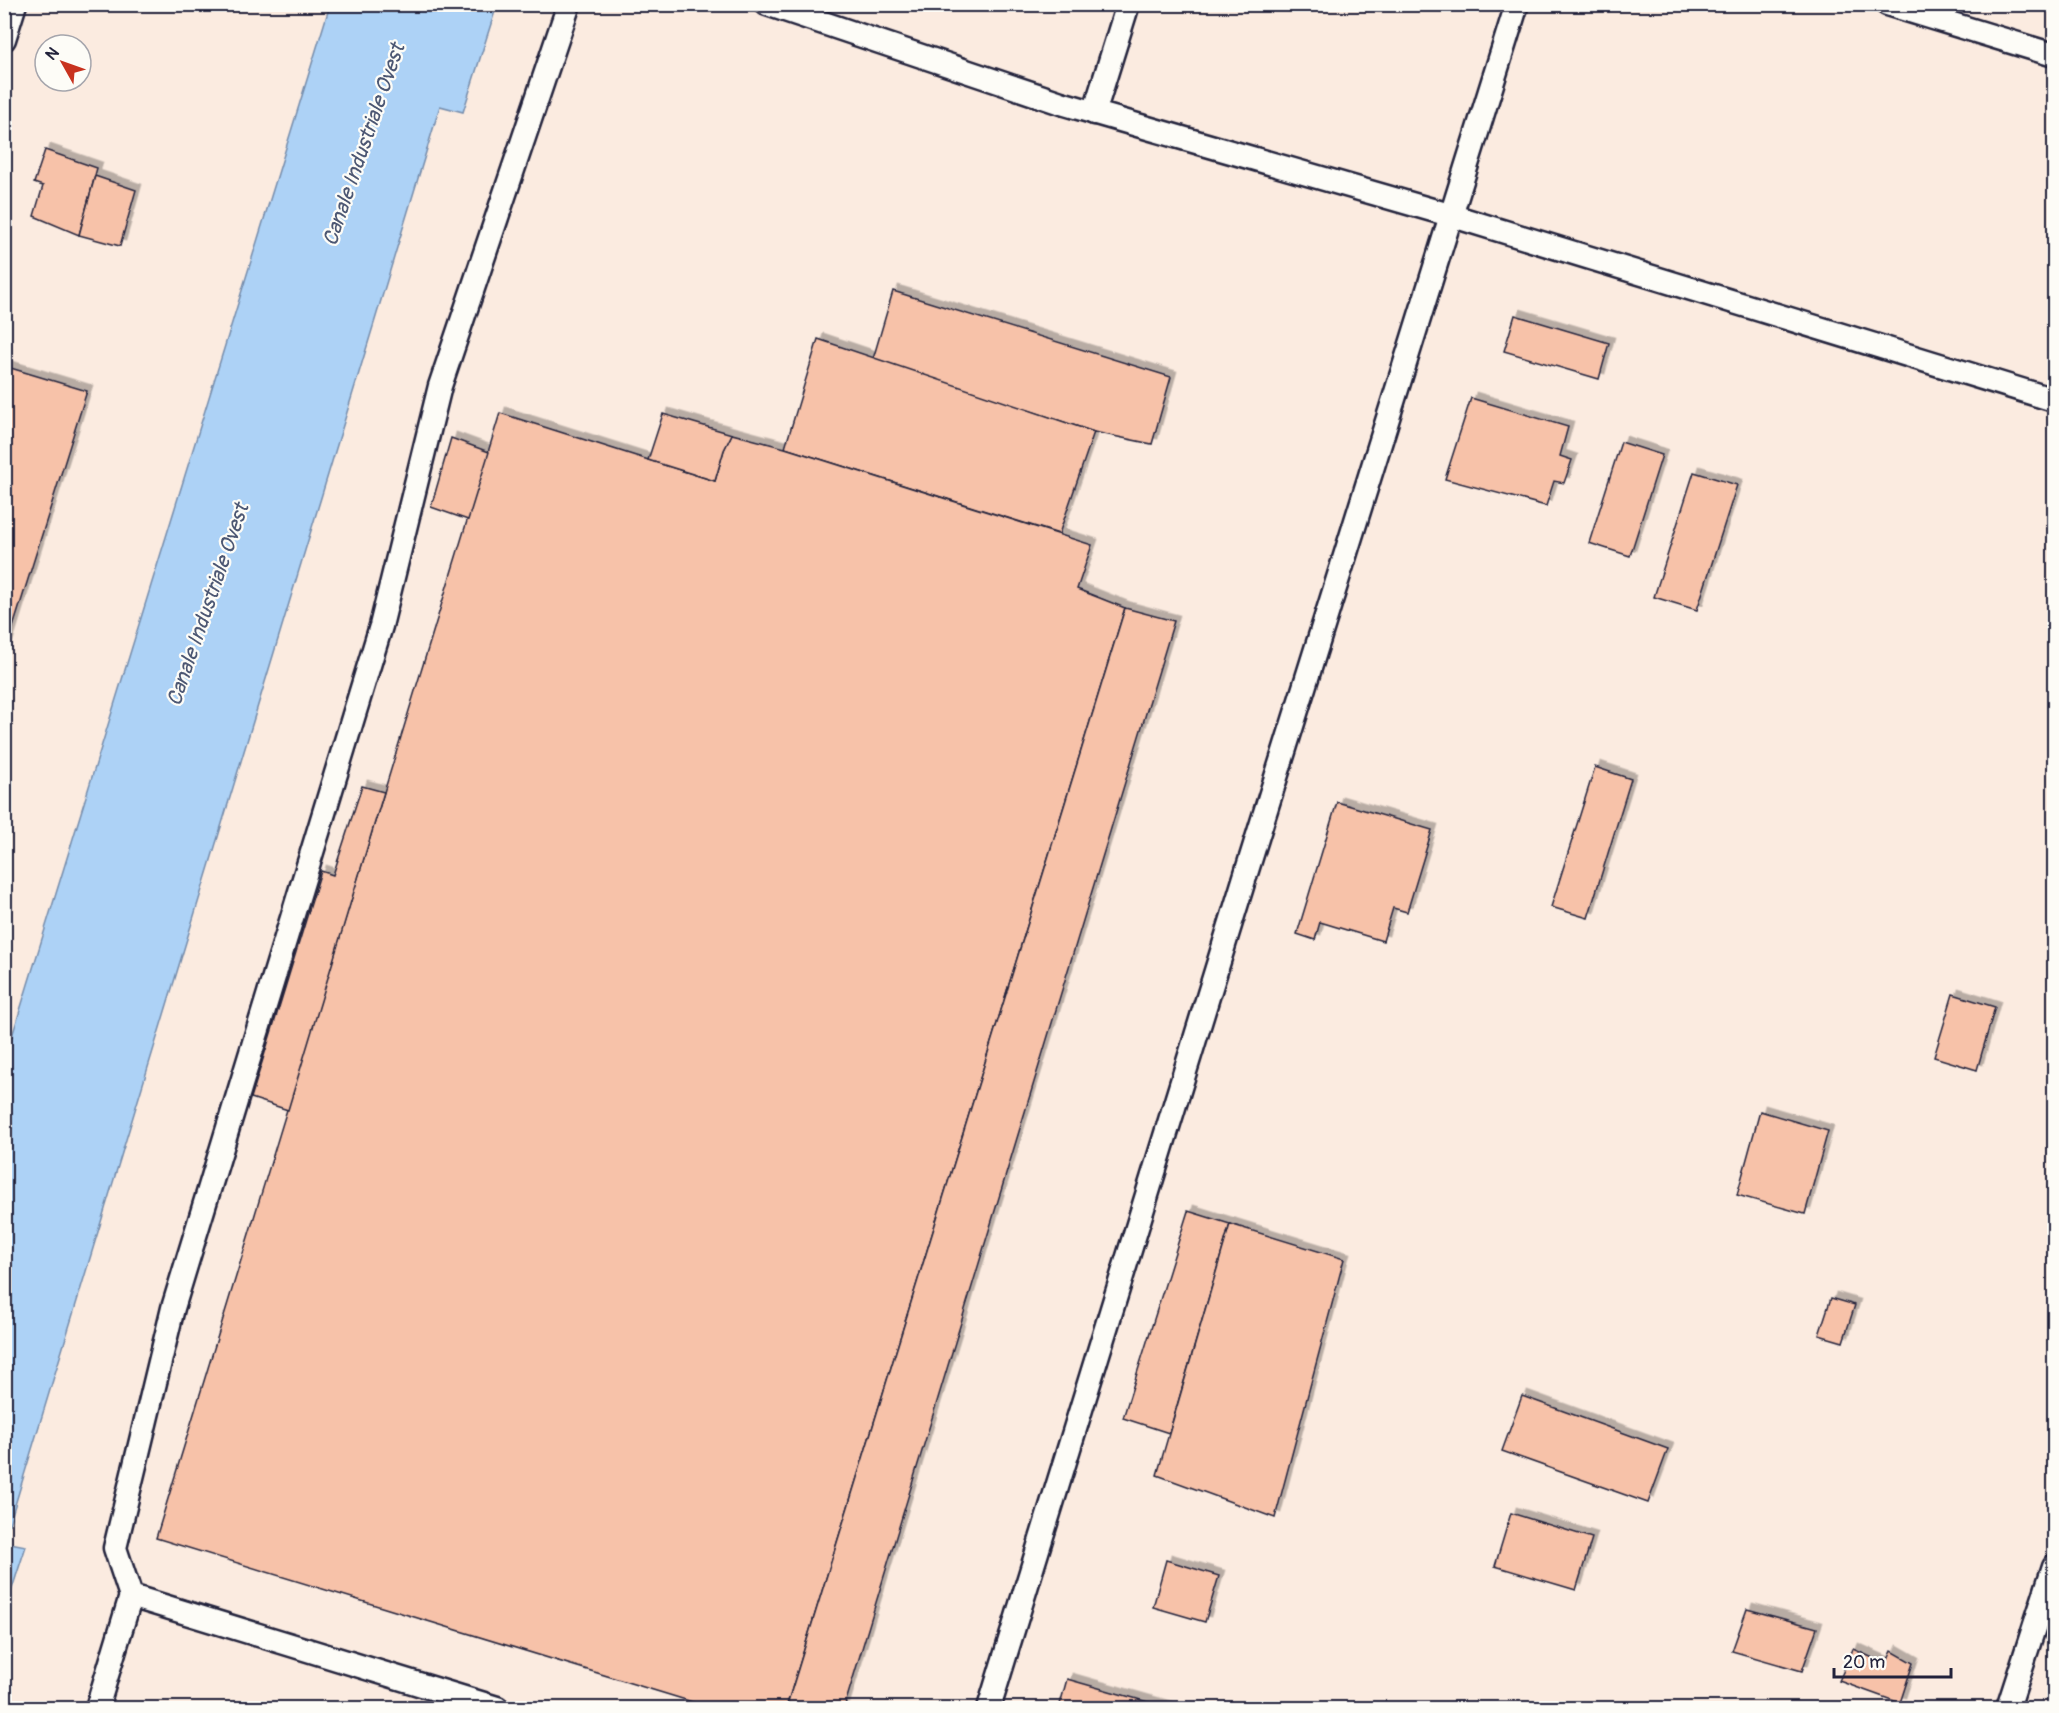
<svg xmlns="http://www.w3.org/2000/svg" width="2059" height="1713" font-family="Pangolin,sans-serif">
<style>
.built{fill:#fbebe0;fill-rule:evenodd}
.water{fill:#add2f6;stroke:#758cab;stroke-width:1.5}
.building{fill:#f7c2a9;stroke:#22223b;stroke-width:1.5;filter:url(#shadow)}
.lines{fill:none;stroke-linecap:round;stroke-linejoin:round}
.lane-casing{stroke:#22223b;stroke-width:27}
.lane{stroke:#fdfcf7;stroke-width:22}
.labels{text-anchor:middle;dominant-baseline:central;stroke-width:4.5;stroke-linejoin:round;paint-order:stroke}
.water-label{font-size:21px;font-style:italic;fill:#4c5773;stroke:#fdfcf7}
</style>
<defs>
<filter id="shadow"><feDropShadow dx="5.5" dy="-5.5" stdDeviation="0" flood-color="#0004"/></filter>
</defs>
<rect width="100%" height="100%" fill="#fdfcf7"/>
<filter id="ink" filterUnits="userSpaceOnUse"><feTurbulence type="fractalNoise" baseFrequency=".0167" numOctaves="2"/><feDisplacementMap in="SourceGraphic" scale="12" xChannelSelector="R" yChannelSelector="G"/><feConvolveMatrix kernelMatrix="1 2 1 2 8 2 1 2 1" color-interpolation-filters="sRGB"/></filter>
<g filter="url(#ink)">
<g class="built">
<path d="M5,5H330L5,1059ZM45,45H81V81H45Z"/>
<path d="M497,5H2054V1708H5L4,1603L8,1604L26,1546L5,1542V1538L440,106L463,112Z"/>
</g>
<g class="water">
<path d="M330,5H497L463,112L440,106L5,1538V1059Z"/>
<path d="M5,1542L26,1546L7,1604L4,1603Z"/>
</g>
<g class="building">
<path d="M45,150L97,168L79,235L34,216L43,186L34,183Z"/>
<path d="M95,176L136,190L120,246L79,235Z"/>
<path d="M893,291L1171,377L1152,444L1094,432L873,359Z"/>
<path d="M1515,315L1609,343L1599,379L1504,351Z"/>
<path d="M818,339L1094,432L1059,534L785,448Z"/>
<path d="M4,366L87,391L4,656Z"/>
<path d="M1471,398L1568,427L1560,456L1572,460L1564,483L1554,481L1546,506L1445,479Z"/>
<path d="M500,413L715,481L724,450L732,434L785,448L1092,545L1077,589L1125,608L786,1708H712L156,1538Z"/>
<path d="M663,414L732,434L724,450L715,481L648,460Z"/>
<path d="M451,438L489,452L468,520L431,507Z"/>
<path d="M1621,442L1662,455L1630,556L1589,543Z"/>
<path d="M1694,472L1737,485L1697,610L1654,597Z"/>
<path d="M1125,608L1174,621L844,1708H786Z"/>
<path d="M1595,767L1631,779L1588,918L1551,907Z"/>
<path d="M362,786L384,792L288,1110L251,1098L321,871L333,875Z"/>
<path d="M1337,802L1432,830L1407,912L1393,908L1383,941L1320,922L1315,940L1297,934Z"/>
<path d="M1953,994L1995,1007L1977,1070L1934,1057Z"/>
<path d="M1760,1111L1828,1131L1805,1214L1737,1195Z"/>
<path d="M1188,1211L1230,1224L1169,1433L1123,1418Z"/>
<path d="M1230,1224L1344,1259L1275,1518L1157,1475Z"/>
<path d="M1831,1298L1855,1305L1843,1342L1819,1335Z"/>
<path d="M1522,1396L1668,1449L1648,1503L1502,1451Z"/>
<path d="M1511,1513L1592,1538L1576,1590L1495,1566Z"/>
<path d="M1166,1560L1219,1576L1205,1622L1153,1607Z"/>
<path d="M1747,1609L1817,1628L1802,1671L1732,1651Z"/>
<path d="M1853,1649L1886,1664L1892,1651L1913,1663L1900,1703L1839,1681Z"/>
<path d="M1067,1679L1169,1708H1059Z"/>
</g>
<g class="lines">
<g class="lane-casing">
<g id="lane">
<path d="M767,4L1061,103L1453,216L2054,400"/>
<path d="M1887,4L2054,55"/>
<path d="M4,39L15,4"/>
<path d="M1094,113L1128,4"/>
<path d="M97,1708L131,1596"/>
<path d="M497,1708L131,1596L115,1548L173,1308L381,626L440,386L569,4"/>
<path d="M989,1708L1244,880L1517,4"/>
<path d="M2008,1708L2054,1566"/>
</g>
</g>
<use href="#lane" class="lane"/>
</g>
</g>
<g class="labels">
<g class="water-label">
<text transform="translate(364 145) rotate(-71)">Canale Industriale Ovest</text>
<text transform="translate(208 605) rotate(-71)">Canale Industriale Ovest</text>
</g>
</g>
<rect width="2059" height="1713" fill="none" stroke="#fdfcf7" stroke-width="24"/>
<rect x="12" y="12" width="2035" height="1689" fill="none" stroke="#22223b" stroke-width="2" filter="url(#ink)"/>
<g transform="translate(63 63) rotate(310)"><circle r="28" fill="#fdfcf7" stroke="#a5a5ac" stroke-width="1.5"/>
<path d="M0-4.5L10 22L0 15L-10 22Z" fill="#c8321e"/>
<text y="-9" font-size="16" font-weight="bold" text-anchor="middle" fill="#22223b">N</text>
</g>
<path d="M1834 1668v9h117v-9" fill="none" stroke="#22223b" stroke-width="3"/>
<text x="1843" y="1668" font-size="18" fill="#22223b" stroke="#fdfcf7" stroke-width="4.5" paint-order="stroke">20 m</text>
</svg>
